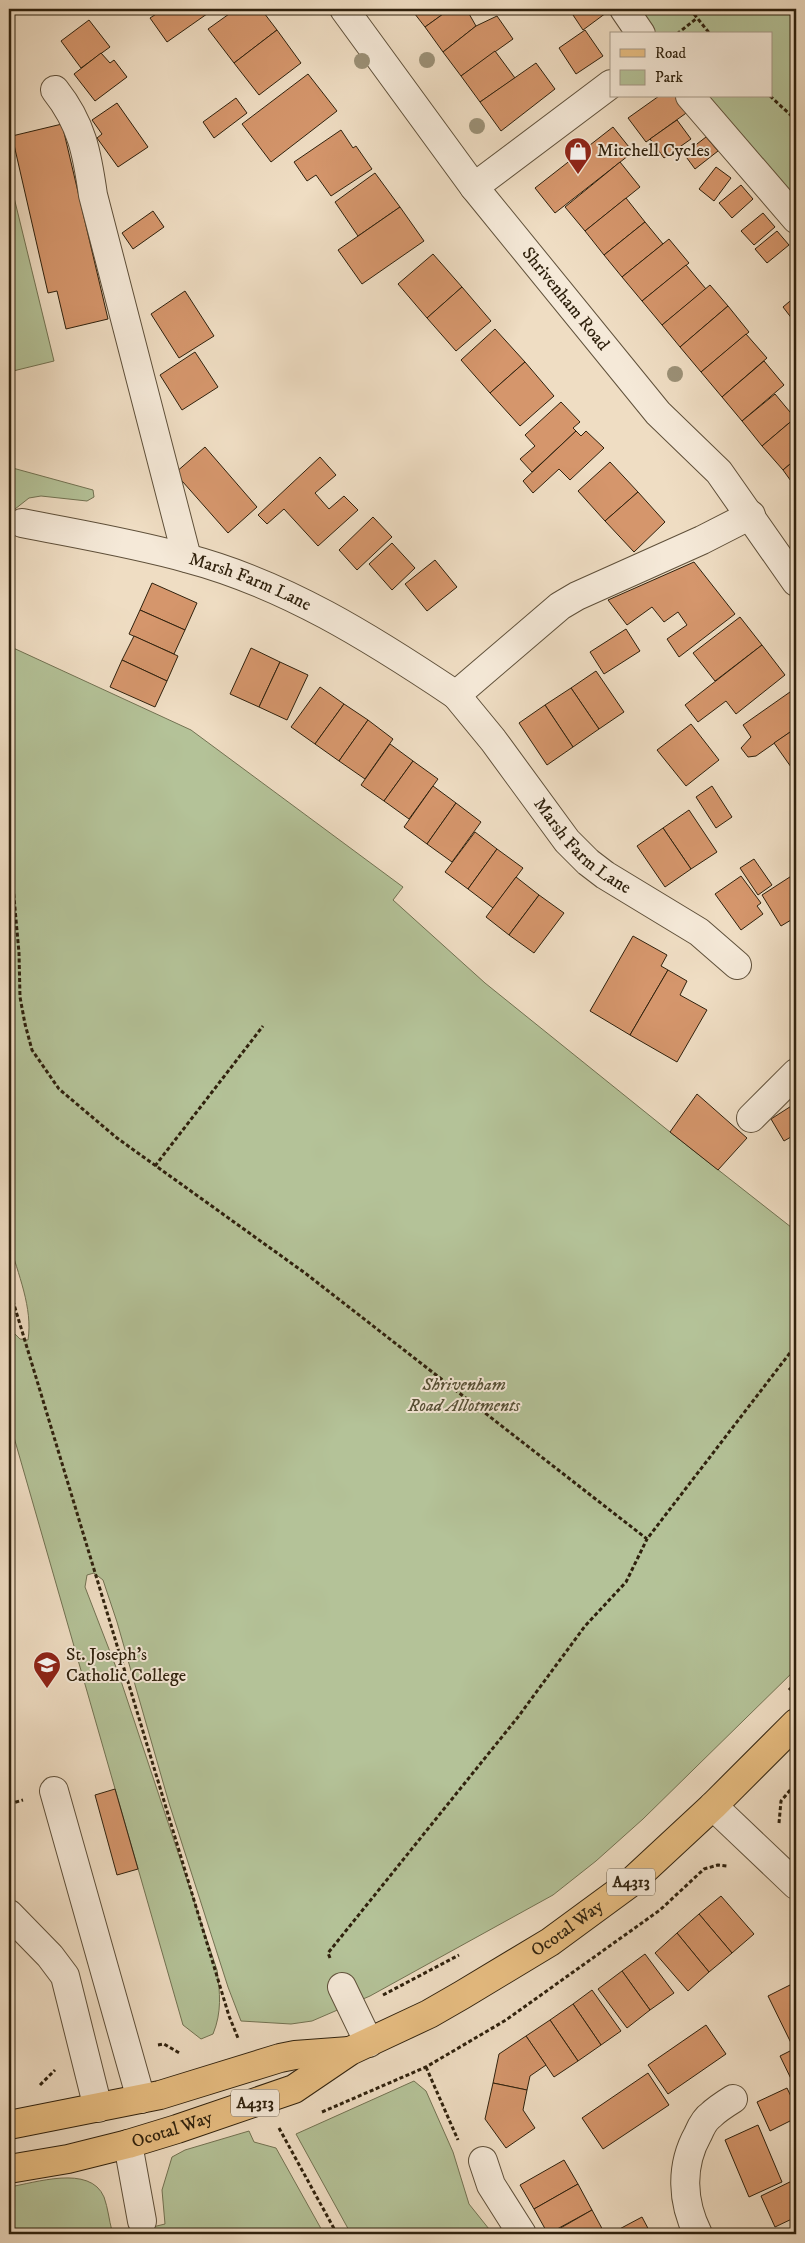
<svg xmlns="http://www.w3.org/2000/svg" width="805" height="2243" font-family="'IM FELL DW Pica',serif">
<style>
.green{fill:#b4c298;stroke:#727252}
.building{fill:#d5966c;stroke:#2f210d}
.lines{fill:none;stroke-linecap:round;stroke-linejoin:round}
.minor-casing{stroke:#5f503a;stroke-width:30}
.major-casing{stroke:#2f210d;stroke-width:30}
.path{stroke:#2f210d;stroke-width:3;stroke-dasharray:4 2.5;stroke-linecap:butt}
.minor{stroke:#f5e9d8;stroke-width:28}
.major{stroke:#e8be82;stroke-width:28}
.tree{fill:#9b9076}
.labels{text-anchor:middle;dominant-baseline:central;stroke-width:4;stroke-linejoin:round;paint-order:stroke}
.shield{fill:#f5e9d8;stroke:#6a5d4a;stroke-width:1}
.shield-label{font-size:16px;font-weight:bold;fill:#2f210d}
.poi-label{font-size:18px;fill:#2f210d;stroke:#f5e9d8;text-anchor:start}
.street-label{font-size:18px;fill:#2f210d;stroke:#f5e9d8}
.park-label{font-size:18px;font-style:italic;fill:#575137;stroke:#f5e9d8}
</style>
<rect width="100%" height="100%" fill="#efddc3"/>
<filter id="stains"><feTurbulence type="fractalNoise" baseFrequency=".004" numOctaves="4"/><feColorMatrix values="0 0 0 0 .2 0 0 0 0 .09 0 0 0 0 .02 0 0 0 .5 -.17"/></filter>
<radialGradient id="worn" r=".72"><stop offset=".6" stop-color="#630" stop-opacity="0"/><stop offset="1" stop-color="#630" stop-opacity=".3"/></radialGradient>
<g class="green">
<path d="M635,9H796V205L703,96H771V34H652Z"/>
<path d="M9,177L54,361L9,372Z"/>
<path d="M9,467L93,490L94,497L87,501L41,496L29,498L15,509L13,513L9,515Z"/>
<path d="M9,646L191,730L403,887L393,900L485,983L670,1132L796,1231V1669L643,1819L596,1861L553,1895L370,1996L312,2021L291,2024L241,2021L228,1987L169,1803L117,1622L103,1580L94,1573L87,1575L85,1587L119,1675L217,1970C220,1993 222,2012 213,2034L201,2039L183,2025L9,1420V1328L20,1339L28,1340C33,1308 18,1274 9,1242Z"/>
<path d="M414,2081L426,2091L453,2152L469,2204L493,2234H351L296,2134Z"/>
<path d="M249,2131L254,2142L276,2148L324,2234H9V2187C35,2183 90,2164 104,2197C108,2208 109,2220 112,2231L132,2232L165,2224L162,2190L172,2157L185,2150Z"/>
</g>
<g class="building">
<path d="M164,9H214L167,42L150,18Z"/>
<path d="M236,9H261L277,30L234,63L208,29Z"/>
<path d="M411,9H450L425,27Z"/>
<path d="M450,9H472L468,12L476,26L443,52L425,27Z"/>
<path d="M576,9H602L606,13L583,30L571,12Z"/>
<path d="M497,16L513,39L461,76L443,52L476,26Z"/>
<path d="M89,20L110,47L81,68L61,41Z"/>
<path d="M277,30L301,63L259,95L234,63Z"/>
<path d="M585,30L603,56L576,74L559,48Z"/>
<path d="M495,51L515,78L480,102L461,76Z"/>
<path d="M101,53L110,63L114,60L127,77L95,101L74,74Z"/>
<path d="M536,63L555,89L501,131L480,102Z"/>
<path d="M308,74L337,111L271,162L242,124Z"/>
<path d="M659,96H678L689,111L646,142L628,118Z"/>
<path d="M236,98L247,113L214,138L203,122Z"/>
<path d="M117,103L148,147L118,167L97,138L102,134L92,120Z"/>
<path d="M677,120L691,139L664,158L650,139Z"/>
<path d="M62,124L108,319L66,329L57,291L48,293L12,136Z"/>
<path d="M613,127L633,152L555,213L535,188Z"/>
<path d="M341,130L353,148L356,146L372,169L331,196L316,175L307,181L294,162Z"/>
<path d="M706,137L718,151L695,169L684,154Z"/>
<path d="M620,162L640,187L585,231L565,207Z"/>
<path d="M716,167L731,178L714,201L699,189Z"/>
<path d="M375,173L400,207L358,236L335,202Z"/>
<path d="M741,185L753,199L732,218L719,203Z"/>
<path d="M626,198L645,222L604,255L585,231Z"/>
<path d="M400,207L424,241L362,284L338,250Z"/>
<path d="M153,211L164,227L133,249L122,233Z"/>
<path d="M763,213L775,227L754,245L741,231Z"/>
<path d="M645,222L663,244L622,277L604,255Z"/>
<path d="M777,231L789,245L767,263L755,249Z"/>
<path d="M669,239L689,263L642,301L622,277Z"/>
<path d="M433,254L462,287L427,318L398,284Z"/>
<path d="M686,265L706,289L662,325L642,301Z"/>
<path d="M710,285L728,306L680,347L662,325Z"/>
<path d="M462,287L491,321L456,351L427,318Z"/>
<path d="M185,291L214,336L179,358L151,314Z"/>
<path d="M796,296V324L783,307Z"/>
<path d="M728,306L749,332L701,372L680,347Z"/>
<path d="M495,329L525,362L490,393L461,360Z"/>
<path d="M746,334L767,358L722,397L701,372Z"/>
<path d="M195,352L218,387L182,410L160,375Z"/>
<path d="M764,361L784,385L742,421L722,397Z"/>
<path d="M525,362L554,396L520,426L490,393Z"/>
<path d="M775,394L795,418L762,446L742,421Z"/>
<path d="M561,402L580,422L573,428L576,431L532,472L520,459L535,446L525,435Z"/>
<path d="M795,418L796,459L783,470L762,446Z"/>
<path d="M576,431L581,436L586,431L604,448L570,480L559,469L533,493L523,481Z"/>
<path d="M205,447L257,507L228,533L175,473Z"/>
<path d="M320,457L336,475L315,493L329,509L344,496L358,510L318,546L284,509L267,524L258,515Z"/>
<path d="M796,459V488L783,470Z"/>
<path d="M610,462L638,492L605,521L578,491Z"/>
<path d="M638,492L665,522L634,552L605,521Z"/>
<path d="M373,517L392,537L357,570L339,550Z"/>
<path d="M392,543L415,568L392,590L369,564Z"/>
<path d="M435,560L457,587L427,611L405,584Z"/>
<path d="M694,562L735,614L679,657L667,639L687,625L678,612L664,622L652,607L627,625L608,600Z"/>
<path d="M152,583L197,603L185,630L140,610Z"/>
<path d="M140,610L185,630L174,654L129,634Z"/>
<path d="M740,617L762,645L715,681L693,653Z"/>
<path d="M626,629L640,651L604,674L590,652Z"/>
<path d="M134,636L178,656L167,681L122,660Z"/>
<path d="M762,645L785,675L736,714L726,701L698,722L685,705Z"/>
<path d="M251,648L280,662L259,707L230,694Z"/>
<path d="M122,660L167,681L155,707L110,687Z"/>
<path d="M280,662L308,675L287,720L259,707Z"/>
<path d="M596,671L624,712L599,729L571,688Z"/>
<path d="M320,687L344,704L315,744L291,727Z"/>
<path d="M571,688L599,729L573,747L545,705Z"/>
<path d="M790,692L796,701V728L756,756L748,757L741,748L751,737L743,725Z"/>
<path d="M344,704L368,720L339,761L315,744Z"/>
<path d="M545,705L573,747L547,765L519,723Z"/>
<path d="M368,720L393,739L365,779L339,761Z"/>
<path d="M691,724L719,760L686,786L657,750Z"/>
<path d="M796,728V774L774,743Z"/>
<path d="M390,744L413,761L384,801L361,785Z"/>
<path d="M413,761L438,779L409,819L384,801Z"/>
<path d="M433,786L456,803L427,844L404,827Z"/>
<path d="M712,786L732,817L716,828L696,797Z"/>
<path d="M456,803L481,822L452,862L427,844Z"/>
<path d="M689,810L717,852L691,869L663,828Z"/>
<path d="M663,828L691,869L665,887L637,846Z"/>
<path d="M475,832L497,849L468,889L445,872Z"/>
<path d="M497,849L523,868L493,908L468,889Z"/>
<path d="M754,859L772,885L758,895L740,868Z"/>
<path d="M796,873V917L781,926L762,895Z"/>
<path d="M741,876L761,903L757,906L763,914L741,930L715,894Z"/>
<path d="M516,877L539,895L509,935L486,917Z"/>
<path d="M539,895L564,913L534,953L509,935Z"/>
<path d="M633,936L667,955L661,966L668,970L630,1035L590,1011Z"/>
<path d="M668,970L687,981L680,995L707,1010L677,1062L630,1035Z"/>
<path d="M697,1094L747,1138L718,1170L670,1132Z"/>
<path d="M796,1103V1134L784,1141L771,1119Z"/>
<path d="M115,1789L138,1869L117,1875L95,1795Z"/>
<path d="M721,1896L754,1934L732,1953L699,1914Z"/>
<path d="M699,1914L732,1953L709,1972L677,1933Z"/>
<path d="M677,1933L709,1972L688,1991L655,1953Z"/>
<path d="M645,1954L674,1993L650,2010L622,1971Z"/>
<path d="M622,1971L650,2010L627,2028L598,1989Z"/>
<path d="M796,1982V2048L794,2049L768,1996Z"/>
<path d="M592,1990L621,2031L601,2045L573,2004Z"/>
<path d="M573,2004L601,2045L578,2061L550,2020Z"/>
<path d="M550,2020L578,2061L554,2077L526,2036Z"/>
<path d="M706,2025L726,2054L668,2094L648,2065Z"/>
<path d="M526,2036L546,2065L530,2076L527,2090L493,2083L499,2054Z"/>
<path d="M796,2048V2083L794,2085L780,2056Z"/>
<path d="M648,2073L669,2105L603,2149L582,2118Z"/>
<path d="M493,2083L527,2090L523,2110L535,2128L506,2148L485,2119Z"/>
<path d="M787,2088L796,2107V2118L770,2131L757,2102Z"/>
<path d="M758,2125L782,2182L749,2197L725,2140Z"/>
<path d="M564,2160L578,2184L534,2209L520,2185Z"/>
<path d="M796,2179V2217L775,2227L761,2196Z"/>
<path d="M578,2184L592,2210L548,2234L534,2209Z"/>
<path d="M592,2210L605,2234H550Z"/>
<path d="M642,2217L651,2234H612V2233Z"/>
</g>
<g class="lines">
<g class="minor-casing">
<g id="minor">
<path id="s1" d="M344,9L474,187L658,413L719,472L796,582"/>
<path d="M624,9L641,34"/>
<path d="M55,90C82,124 87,153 93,195L187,558"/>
<path d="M690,96L796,219"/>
<path d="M474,187L611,84"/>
<path id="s2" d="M22,523C77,534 132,543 186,558C285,584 371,638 456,695L560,606L577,596L702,540L751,515"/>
<path id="s3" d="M456,695L493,740L567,841L588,862L605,875L699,932L737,965"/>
<path d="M751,1118L796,1073"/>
<path d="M54,1791L141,2099"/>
<path d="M713,1806L796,1885"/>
<path d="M9,1914L50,1956L65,1976L98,2108"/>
<path d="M342,1987L369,2043"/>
<path d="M128,2144L142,2221"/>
<path d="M483,2161L491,2185L522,2234"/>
<path d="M698,2234C682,2202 680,2166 698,2134C701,2127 705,2119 711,2115C717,2109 725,2104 733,2099"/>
</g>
</g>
<g class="major-casing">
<g id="major">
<path d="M9,2125L160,2095L280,2058L295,2055L349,2051"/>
<path id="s4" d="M9,2169L68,2159L128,2144L177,2129L294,2089L350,2051L429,2014L462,1995L550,1942L629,1884L713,1806L796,1723"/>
</g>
</g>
<g class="path">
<path d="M690,9L710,34"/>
<path d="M677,34L697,18"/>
<path d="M770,96L796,120"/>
<path d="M9,842L19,953L20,997L25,1024L32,1050L59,1089L117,1138L305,1273L647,1539L796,1345"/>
<path d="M155,1166L263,1026"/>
<path d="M9,1288L229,2016L238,2038"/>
<path d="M789,1690L796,1683"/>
<path d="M9,1804L23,1800"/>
<path d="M779,1823L781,1801L796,1783"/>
<path d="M330,1958L328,1953L518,1717L585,1626L626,1582L647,1539"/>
<path d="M383,1995L459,1955"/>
<path d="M158,2045L164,2044L181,2054"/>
<path d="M426,2067L458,2140"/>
<path d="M40,2085L55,2070"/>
<path d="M322,2112L426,2067L506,2020L660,1910L704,1869L718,1865L727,1866"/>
<path d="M279,2128L337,2234"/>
</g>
<use href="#minor" class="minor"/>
<use href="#major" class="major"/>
</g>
<g class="tree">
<circle cx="427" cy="60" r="8"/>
<circle cx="362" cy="61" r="8"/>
<circle cx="477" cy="126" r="8"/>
<circle cx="675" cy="374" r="8"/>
</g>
<defs>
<g id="shop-pin" transform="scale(1.4375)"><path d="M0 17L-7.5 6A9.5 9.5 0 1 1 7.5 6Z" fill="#8f2418" stroke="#f5e9d8"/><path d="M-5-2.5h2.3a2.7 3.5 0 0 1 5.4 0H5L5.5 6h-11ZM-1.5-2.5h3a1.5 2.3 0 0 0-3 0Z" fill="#fff"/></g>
<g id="school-pin" transform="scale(1.4375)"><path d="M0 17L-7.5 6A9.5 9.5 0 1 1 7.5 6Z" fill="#8f2418" stroke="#f5e9d8"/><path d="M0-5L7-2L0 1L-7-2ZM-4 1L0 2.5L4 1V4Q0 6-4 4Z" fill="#fff"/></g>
</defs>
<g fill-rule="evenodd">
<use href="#shop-pin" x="578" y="151"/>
<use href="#school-pin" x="47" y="1665"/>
</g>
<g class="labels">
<g class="shield">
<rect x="607" y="1868.5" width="48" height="27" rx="4"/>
<rect x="231" y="2089.5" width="48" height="27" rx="4"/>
</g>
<g class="shield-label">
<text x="631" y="1882">A4313</text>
<text x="255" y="2103">A4313</text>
</g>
<g class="poi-label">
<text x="597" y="151">Mitchell Cycles</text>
<text x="66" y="1655">St. Joseph's<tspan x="66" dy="21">Catholic College</tspan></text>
</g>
<g class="street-label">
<text stroke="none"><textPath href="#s1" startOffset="365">Shrivenham Road</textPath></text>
<text stroke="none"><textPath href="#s2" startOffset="236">Marsh Farm Lane</textPath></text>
<text stroke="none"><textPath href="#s3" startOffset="198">Marsh Farm Lane</textPath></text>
<text stroke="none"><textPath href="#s4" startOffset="614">Ocotal Way</textPath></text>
<text stroke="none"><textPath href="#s4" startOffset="168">Ocotal Way</textPath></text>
</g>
<g class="park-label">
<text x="464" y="1385">Shrivenham<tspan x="464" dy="21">Road Allotments</tspan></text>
</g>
</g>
<rect width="805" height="2243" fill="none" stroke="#efddc3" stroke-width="30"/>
<rect x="10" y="10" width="785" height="2223" fill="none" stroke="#2f210d" stroke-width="2.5"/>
<rect x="15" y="15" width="775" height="2213" fill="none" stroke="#2f210d"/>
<rect x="610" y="32" width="162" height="65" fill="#f5e9d8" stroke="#a69987"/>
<rect x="620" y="49" width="25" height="8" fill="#e8be82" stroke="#a69987"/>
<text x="655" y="58" font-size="15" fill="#2f210d">Road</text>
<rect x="620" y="70" width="25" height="15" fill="#b4c298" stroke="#a69987"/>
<text x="655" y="82" font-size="15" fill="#2f210d">Park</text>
<rect width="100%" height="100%" filter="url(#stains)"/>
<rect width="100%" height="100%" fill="url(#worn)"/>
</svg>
